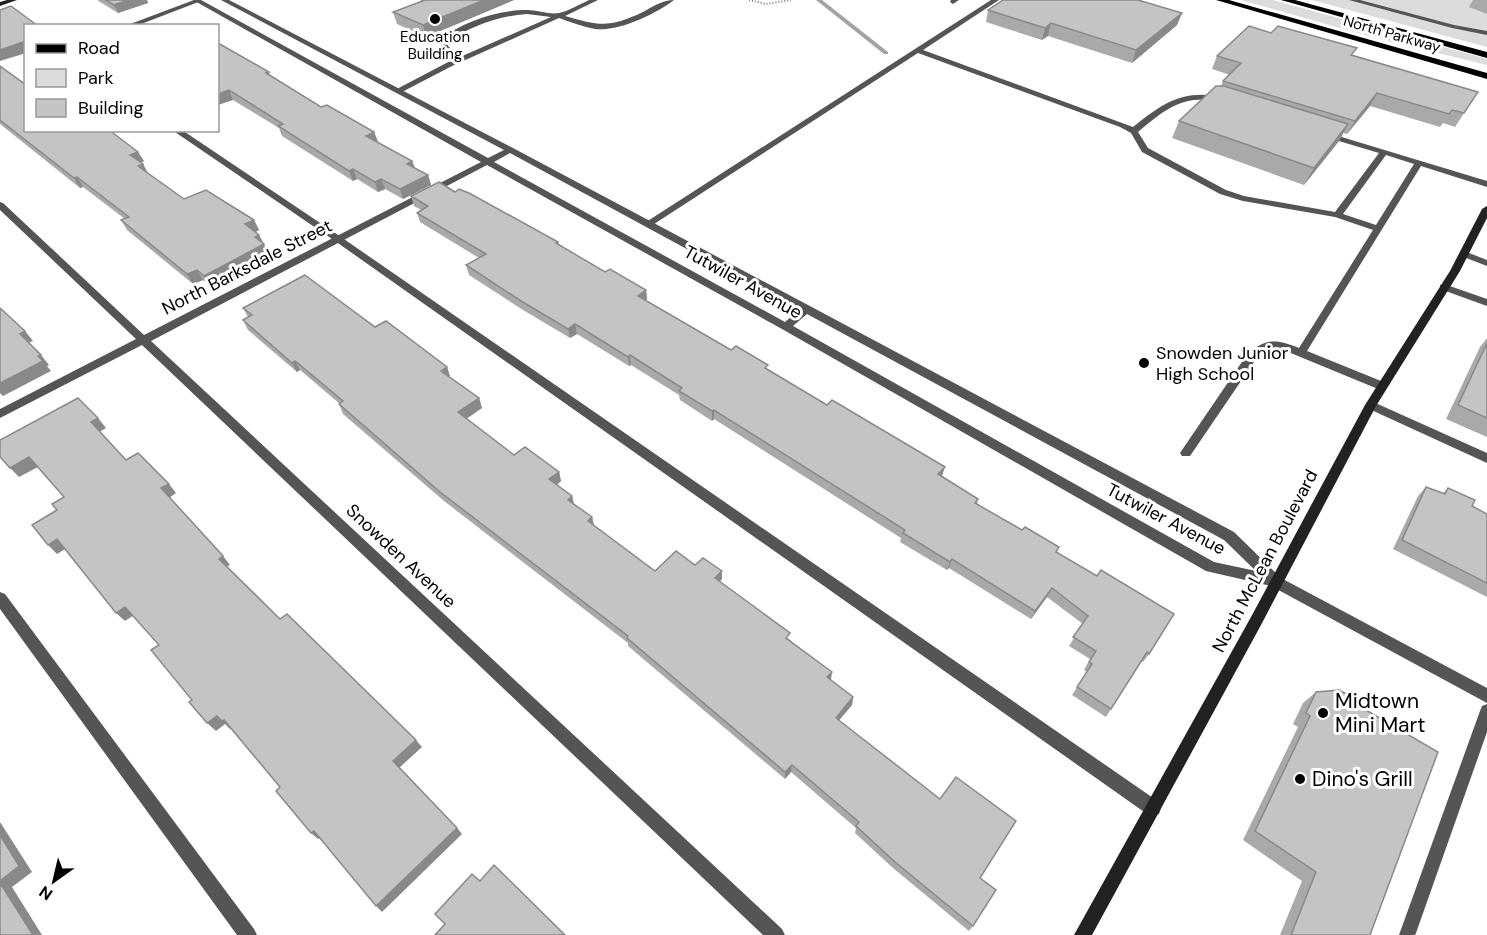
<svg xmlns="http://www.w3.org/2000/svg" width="1487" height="935" font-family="'DM Sans',sans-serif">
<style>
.green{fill:#dcdcdc}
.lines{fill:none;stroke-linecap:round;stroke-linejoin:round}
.stream{fill:#a3a3a3;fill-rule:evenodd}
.path{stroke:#777;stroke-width:2;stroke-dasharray:1 2;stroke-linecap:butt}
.lane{fill:#555;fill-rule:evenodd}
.street{fill:#555;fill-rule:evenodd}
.secondary{fill:#222;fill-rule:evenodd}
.primary{fill:#000;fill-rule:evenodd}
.wall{fill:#a9a9a9}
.shaded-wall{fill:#898989}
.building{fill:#c4c4c4;stroke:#898989;stroke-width:1.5}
.poi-dot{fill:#000;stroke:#fff;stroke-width:2}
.labels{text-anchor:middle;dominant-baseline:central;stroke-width:6;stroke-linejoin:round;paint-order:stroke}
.far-street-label{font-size:15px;fill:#000;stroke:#fff}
.far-poi-label{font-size:15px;fill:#000;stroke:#fff}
.street-label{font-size:18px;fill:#000;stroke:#fff}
.poi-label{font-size:18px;fill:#000;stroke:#fff;text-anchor:start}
.near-poi-label{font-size:21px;fill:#000;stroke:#fff;text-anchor:start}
</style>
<rect width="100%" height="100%" fill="#fff"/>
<g class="green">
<path d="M1241,0H1273L1487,59V65L1372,37Z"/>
<path d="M1312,0H1487V47Z"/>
</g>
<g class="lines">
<path class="stream" d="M816,0H822L888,52V54H884Z"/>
<path class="path" d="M749,0L766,4L791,0"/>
<g class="lane">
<path d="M194,0L201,1L136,26H125Z"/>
<path d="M589,0H598L565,16C600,26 609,28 643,12C654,6 663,0 674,0C656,14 618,32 595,29C583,27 571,22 559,18L452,66L400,93L393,91L454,59L441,49L440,40C463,21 498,10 527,10C537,10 550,15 559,13C569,11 580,4 589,0ZM527,14L551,17L460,57L448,46V41C473,26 497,16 527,14Z"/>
<path d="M951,0H959L953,4L950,2Z"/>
<path d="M991,0H999L923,50L1133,127C1163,103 1183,89 1223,97V101H1220C1182,95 1167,108 1138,132L1148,148L1226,190L1244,196L1335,212L1379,153L1322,136V132H1325L1487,181V187L1421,166L1307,351L1386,383L1388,386L1386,389H1378L1281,349H1267L1256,359L1190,456H1182L1180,453L1182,450L1248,353C1267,338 1277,339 1299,348L1373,230L1335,217L1243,201L1220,194L1142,152L1131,133L1120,127L918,53L651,226H645L643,224ZM1386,155L1414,164L1376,225L1343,214Z"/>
<path d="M1349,0H1360L1454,25L1487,31V35L1452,28Z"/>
<path d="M172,130H182L341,237L1159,802L1161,808L1159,814L1153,816L1147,814L335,241Z"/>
<path d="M1464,251L1487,260V266L1461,256V252Z"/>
<path d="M1371,401L1487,453V463L1367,408L1365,405Z"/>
<path d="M0,592L5,594L254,929L257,935H237L0,609Z"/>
<path d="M1487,704V732L1416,933L1415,935H1399L1480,711L1482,706Z"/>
</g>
<g class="street">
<path d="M193,0H201L488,158L504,150L221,0H229L513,148L1234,532L1281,578L1487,688V703L1271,586L1206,571L782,329L487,165L151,341L782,929L785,935H763L142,345L0,418V409L136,339L0,210V202L3,203L144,335L481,162ZM510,153L799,310L785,322L494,162ZM807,314L1224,540L1256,571L1214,562L793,326Z"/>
<path d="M1444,284L1487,299V306L1440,289V285Z"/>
</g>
<g class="secondary">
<path d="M7,0H17L0,6V2Z"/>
<path d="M1487,206V218L1460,271L1376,406L1261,625L1092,935H1074L1251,617L1365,405L1450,271L1482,209Z"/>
</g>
<g class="primary">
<path d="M1216,0H1229L1487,73V79Z"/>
<path d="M1281,0H1295L1487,52V58Z"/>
</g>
</g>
<g class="wall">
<path d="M97,0H147L148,3L118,13Z"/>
<path d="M420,0H514L426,37L397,24L393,12L422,1Z"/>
<path d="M1473,0H1487V14L1469,7Z"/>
<path d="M988,10L1182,13L1177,25L1132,63L1048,36L1042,40L986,22Z"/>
<path d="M218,43L269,72L270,76L321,107L374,132L378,142L412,161L415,168L428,175L431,185L403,199L385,189L378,192L357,179L353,181L282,136L279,128L233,100L218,104Z"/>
<path d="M1353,55L1478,92L1455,127L1443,123L1440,127L1370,106L1347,134L1343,133L1339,141L1304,185L1172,138L1179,121L1221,86L1223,81L1230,75L1212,69L1217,56Z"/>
<path d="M0,66L26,130L144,161L141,163L143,164L148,173L184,199L254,220L259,230L256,232L259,235L269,254L210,286L203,280L193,284L127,230L121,220L125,219L83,187L80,188L0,124Z"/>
<path d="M455,192L558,242L559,245L605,272L646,290L647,299L646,300L731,350L768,370L978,499L977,504L1057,552L1149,654L1143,662L1141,661L1106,717L1072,695L1087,672L1084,670L1090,659L1069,646L1083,624L1047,597L1031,619L949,568L947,570L900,542L901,538L714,419L712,421L680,400L679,395L631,365L629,366L577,334L570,338L523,310L469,275L466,265L479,258L420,222L417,213L421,210L414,206L411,196Z"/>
<path d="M243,308L375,327L447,367L450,377L479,398L482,408L466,418L514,455L559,472L561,481L557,485L572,496L574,504L592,517L594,525L655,571L695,565L722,571V579L720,582L790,640L830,680L853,697L852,705L839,720L980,878L973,926L969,931L893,868L855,833L856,828L791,772L785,779L628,646V643L444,501L343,414L339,404H340L300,370L297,372L248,330L243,320L248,317Z"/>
<path d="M1487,338V437L1446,419L1480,347Z"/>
<path d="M1426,487L1443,493L1448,488L1472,506L1487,514V597L1393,549L1418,496Z"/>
<path d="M1316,692L1364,709L1370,935H1280L1302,881L1243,840L1298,727L1293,724L1303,703Z"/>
</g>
<g class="shaded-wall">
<path d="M128,0H147L148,3L118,13L114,5Z"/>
<path d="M484,0H514L426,37L423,25Z"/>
<path d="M1182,13L1177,25L1132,63L1136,50Z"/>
<path d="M1051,23L1048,36L1042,40L1045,28Z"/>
<path d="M26,41V53L0,61V50Z"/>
<path d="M229,90L233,100L218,105V94Z"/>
<path d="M1377,93L1370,106L1347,134L1355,121Z"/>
<path d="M1348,124L1339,141L1304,185L1314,168Z"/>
<path d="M374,132L378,142L366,136Z"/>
<path d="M138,152L144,161L135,165L130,155Z"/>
<path d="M412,161L416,171L407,164Z"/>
<path d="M143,164L148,174L138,166Z"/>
<path d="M353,169L357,179L353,181L349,171Z"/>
<path d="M428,175L431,185L403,199L400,189Z"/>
<path d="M77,177L83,187L80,188L74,178Z"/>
<path d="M381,179L385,189L378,192L375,182Z"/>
<path d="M254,220L259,230L250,234L245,224Z"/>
<path d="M259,235L269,254L210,286L204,276L255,237Z"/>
<path d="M197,270L203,280L193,284L187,274Z"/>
<path d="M646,290L647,299L639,305L638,296Z"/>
<path d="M575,324L577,334L570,338L568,329Z"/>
<path d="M25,331L33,341L28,343L20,334Z"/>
<path d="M41,355L49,365L47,366L51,371L3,396L0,393V383Z"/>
<path d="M630,355L631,365L629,366L628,357Z"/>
<path d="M295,361L300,370L297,372L292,363Z"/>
<path d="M447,367L450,376L445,380L441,371Z"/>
<path d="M479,398L482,408L462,422L458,412Z"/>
<path d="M714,410V419L712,421V411Z"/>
<path d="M98,418L106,428L99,432L91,422Z"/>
<path d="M29,457L38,467L19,477L10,468Z"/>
<path d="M945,467L942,476L938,474Z"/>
<path d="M559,472L561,481L552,489L549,479Z"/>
<path d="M169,484L176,493L169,498L161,488Z"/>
<path d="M572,496L574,505L568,500Z"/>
<path d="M592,517L594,526L588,521Z"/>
<path d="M57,539L67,548L57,554L48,545Z"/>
<path d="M223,556L230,565L226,567L219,559Z"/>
<path d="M952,559L949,568L947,570L950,562Z"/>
<path d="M722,571V579L715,586V578Z"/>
<path d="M1052,588L1047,597L1031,619L1035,611Z"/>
<path d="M125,607L134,615L125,621L116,613Z"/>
<path d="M832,672L831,680L826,685L827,677Z"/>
<path d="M853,697L852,705L835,725L836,718Z"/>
<path d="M217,716L224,720L232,727L230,729L225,724L216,731L207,723Z"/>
<path d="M416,740L422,747L399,768L393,761Z"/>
<path d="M792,765L791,772L785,779V772Z"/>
<path d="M0,822L32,872L12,887L42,935H33L0,883Z"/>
<path d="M457,828L462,834L382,912L376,906Z"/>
<path d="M314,831L321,837L318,839L311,833Z"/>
</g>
<g class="building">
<path d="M106,0H128L114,5Z"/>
<path d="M425,0H484L423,25L393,12Z"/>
<path d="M1003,0H1138L1182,13L1136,50L1051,23L1045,28L988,10Z"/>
<path d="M11,6L38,26H26V41L0,50V10Z"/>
<path d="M1249,26L1271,33L1278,26L1357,48L1351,55L1478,92L1464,113L1452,110L1449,114L1377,93L1355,121L1223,81L1241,63L1217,56Z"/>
<path d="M218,43L269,72L266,73L321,107L327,105L374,132L366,136L412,161L407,164L428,175L400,189L381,179L375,182L353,169L349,171L278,126L283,124L229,90L218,94Z"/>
<path d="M0,66L26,85V130H109L138,152L130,155L143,164L138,166L184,199L206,190L254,220L245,224L259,235L255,237L264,244L204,276L197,270L187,274L121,220L129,217L77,177L74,178L0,120Z"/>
<path d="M1216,86H1224L1348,124L1314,168L1179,121Z"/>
<path d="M439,182L455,192L459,189L469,193L558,242L556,243L605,272L610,269L646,290L638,296L731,350L736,346L768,365L765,368L827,405L832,400L945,467L938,474L978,499L975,503L1022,530L1025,527L1059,547L1056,552L1097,576L1101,570L1174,614L1149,654L1147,652L1111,709L1077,687L1092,664L1089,662L1096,651L1073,637L1088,616L1052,588L1035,611L952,559L950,562L903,533L905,530L714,410L712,411L679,391L682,388L630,355L628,357L575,324L568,329L521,301L466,265L486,254L417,213L428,206L411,196Z"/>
<path d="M305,275L375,327L386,321L447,367L441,371L479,398L458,412L514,455L525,447L559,472L549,479L572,496L568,500L592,517L588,521L655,571L676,551L695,565L703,558L722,571L715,578L790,633L786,638L832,672L827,677L853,697L836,718L940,799L956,777L1016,821L980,878L996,890L973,926L895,862L856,826L859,822L792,765L785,772L627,638L628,636L440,492L339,404L343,401L295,361L292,363L243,320L252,315L243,308Z"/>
<path d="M0,308L25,331L20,334L41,355L38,356L43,361L0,383Z"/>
<path d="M1487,343V418L1458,405Z"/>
<path d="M78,398L98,418L91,422L126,460L138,453L169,484L161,488L223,556L219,559L280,619L287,614L416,740L393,761L457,828L376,906L314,831L311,833L276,791L280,787L224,720L222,721L217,716L207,723L189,702L192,700L151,650L159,645L125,607L116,613L57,539L48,545L32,525L57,510L52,504L64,497L29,457L10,468L0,457V440Z"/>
<path d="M1426,487L1445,494L1448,488L1475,500L1472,506L1487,514V583L1402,540Z"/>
<path d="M1339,690L1366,705L1364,709L1438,752L1370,935H1291L1316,872L1255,831L1310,716L1306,713L1316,692Z"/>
<path d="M0,835L19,866L0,881Z"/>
<path d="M494,865L565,935H435L445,924L435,914L472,874L480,881Z"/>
<path d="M0,883L33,935H0Z"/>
</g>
<g class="poi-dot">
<circle cx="435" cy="19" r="6"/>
<circle cx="1144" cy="363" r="6"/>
<circle cx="1323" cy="713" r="6"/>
<circle cx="1300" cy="779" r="6"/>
</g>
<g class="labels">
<g class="far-street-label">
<text transform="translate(1392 34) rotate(16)">North Parkway</text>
</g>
<g class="far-poi-label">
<text x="435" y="37">Education<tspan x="435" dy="17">Building</tspan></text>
</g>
<g class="street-label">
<text transform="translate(247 267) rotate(-27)">North Barksdale Street</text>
<text transform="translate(743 282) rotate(29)">Tutwiler Avenue</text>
<text transform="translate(1166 519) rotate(28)">Tutwiler Avenue</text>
<text transform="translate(401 556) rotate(43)">Snowden Avenue</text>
<text transform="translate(1265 561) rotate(-62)">North McLean Boulevard</text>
</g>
<g class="poi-label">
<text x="1156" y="353">Snowden Junior<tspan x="1156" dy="21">High School</tspan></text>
</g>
<g class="near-poi-label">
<text x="1335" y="701">Midtown<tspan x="1335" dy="24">Mini Mart</tspan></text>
<text x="1312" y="779">Dino's Grill</text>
</g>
</g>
<rect x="24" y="24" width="195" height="108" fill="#ffffff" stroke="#999999" stroke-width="1.5"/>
<rect x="36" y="44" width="30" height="9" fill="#000000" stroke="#999999" stroke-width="1.5"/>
<text x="78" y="54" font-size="18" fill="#000000">Road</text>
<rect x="36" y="69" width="30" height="18" fill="#dcdcdc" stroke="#999999" stroke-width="1.5"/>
<text x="78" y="84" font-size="18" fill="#000000">Park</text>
<rect x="36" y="99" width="30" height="18" fill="#c4c4c4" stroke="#999999" stroke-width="1.5"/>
<text x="78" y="114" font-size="18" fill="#000000">Building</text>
<g transform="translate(54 881) rotate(214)" stroke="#ffffff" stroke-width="4.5" paint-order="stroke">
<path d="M0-4.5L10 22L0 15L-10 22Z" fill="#000000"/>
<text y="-9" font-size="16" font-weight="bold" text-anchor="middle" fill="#000000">N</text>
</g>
</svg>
